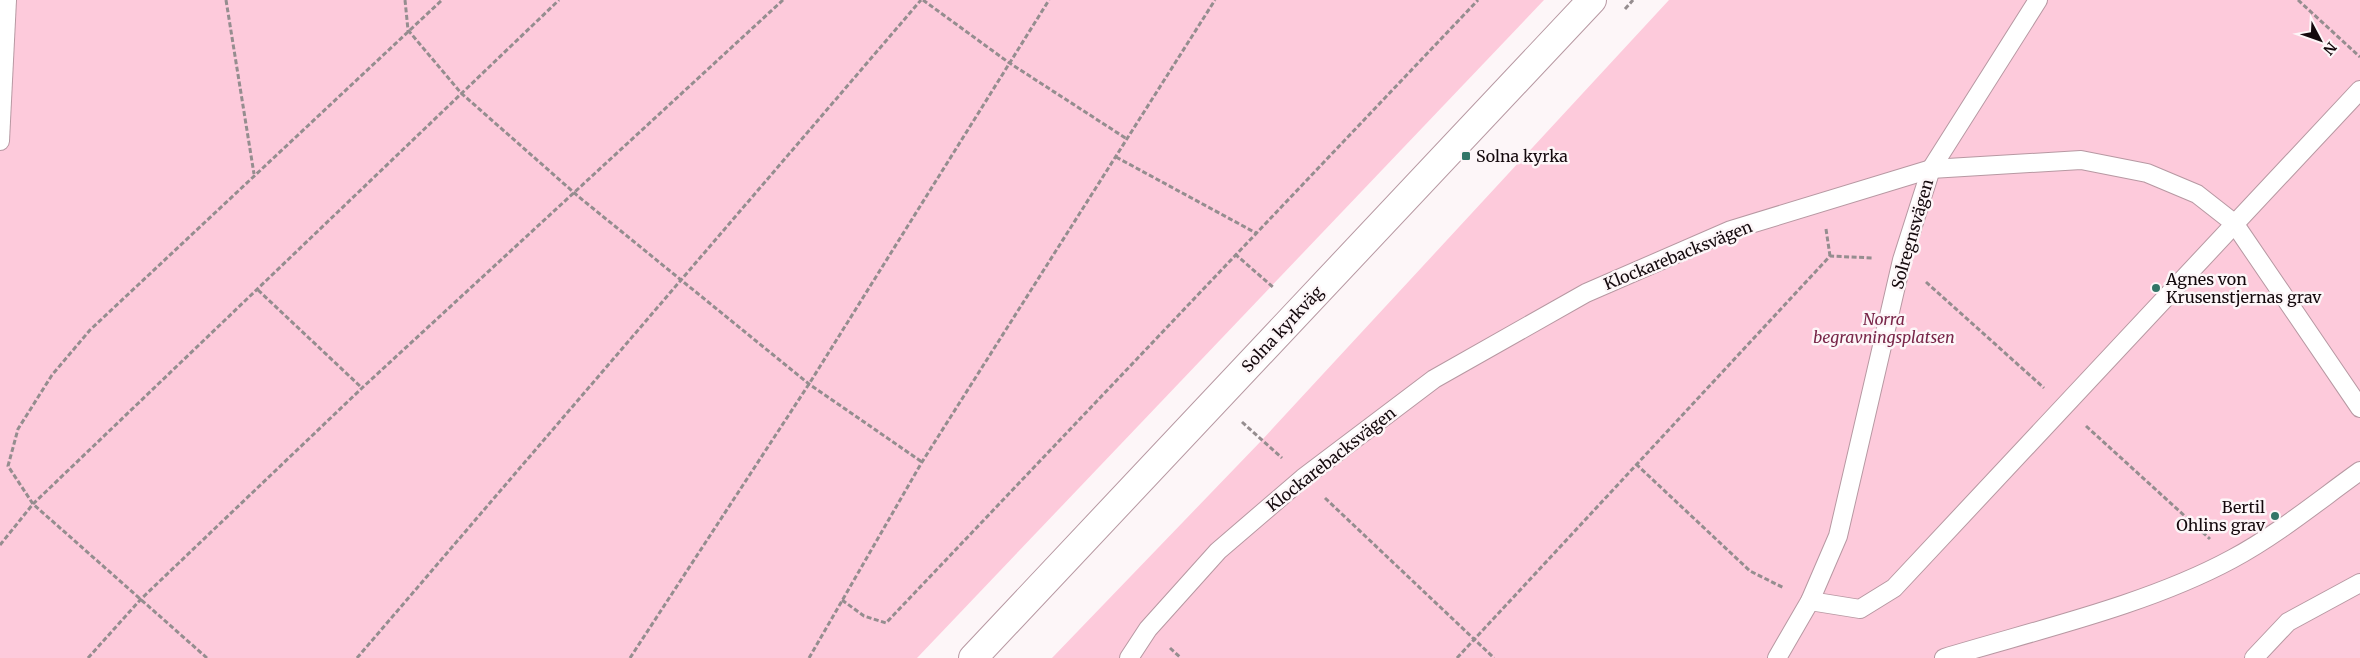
<svg xmlns="http://www.w3.org/2000/svg" width="2360" height="658" font-family="Merriweather,serif">
<style>
.green{fill:#fdcadb}
.lines{fill:none;stroke-linecap:round;stroke-linejoin:round}
.service-casing{stroke:#b798a2;stroke-width:20}
.tertiary-casing{stroke:#b798a2;stroke-width:30}
.path{stroke:#958d8f;stroke-width:3;stroke-dasharray:5 2.5;stroke-linecap:butt}
.service{stroke:#fff;stroke-width:18}
.tertiary{stroke:#fff;stroke-width:28}
.poi-dot{fill:#327567;stroke:#fdf6f8;stroke-width:2}
.labels{text-anchor:middle;dominant-baseline:central;stroke-width:5;stroke-linejoin:round;paint-order:stroke}
.poi-label{font-size:16px;fill:#14090d;stroke:#fdf6f8;text-anchor:start}
.street-label{font-size:16px;fill:#14090d;stroke:#fdf6f8}
.park-label{font-size:16px;font-style:italic;fill:#782649;stroke:#fdf6f8}
</style>
<rect width="100%" height="100%" fill="#fdf6f8"/>
<g class="green">
<path d="M0,0H1544L917,658H0Z"/>
<path d="M1669,0H2360V658H1052L1262,440Z"/>
</g>
<g class="lines">
<g class="service-casing">
<g id="service">
<path d="M0,141L7,0"/>
<path d="M1810,601L1860,609L1894,588L2360,90"/>
<path d="M1129,658L1148,629L1218,551L1303,478L1434,379L1586,293L1731,230L1931,169L2081,160L2147,173L2197,194L2234,223L2360,408"/>
<path d="M1777,658L1810,601L1838,536L1902,260L1931,169L2038,0"/>
<path d="M1944,658C2036,630 2147,605 2232,559C2277,535 2318,501 2360,471"/>
<path d="M2254,658L2288,622L2360,583"/>
</g>
</g>
<g class="tertiary-casing">
<path id="tertiary" d="M973,658L1592,0"/>
</g>
<g class="path">
<path d="M226,0L254,174"/>
<path d="M405,0L408,30L461,93L579,197L809,384L922,462"/>
<path d="M923,0L1008,62L1127,139"/>
<path d="M2298,0L2360,57"/>
<path d="M1625,9L1633,0"/>
<path d="M1116,157L1256,233"/>
<path d="M1826,229L1830,256"/>
<path d="M1235,254L1274,288"/>
<path d="M1926,282L2044,388"/>
<path d="M258,290L362,388"/>
<path d="M1242,422L1282,458"/>
<path d="M2086,426L2210,539"/>
<path d="M1636,464L1750,571L1784,588"/>
<path d="M1325,498L1494,658"/>
<path d="M0,545L33,504L559,0"/>
<path d="M842,600L864,616L886,623L1478,0"/>
<path d="M1170,648L1181,658"/>
<path d="M88,658L141,599L362,388L783,0"/>
<path d="M207,658L33,504L8,466L18,429L52,375L90,330L442,0"/>
<path d="M357,658L921,0"/>
<path d="M630,658L809,384L1049,0"/>
<path d="M809,658L922,462L1215,0"/>
<path d="M1457,658L1830,256L1873,258"/>
</g>
<use href="#service" class="service"/>
<use href="#tertiary" class="tertiary"/>
</g>
<g class="poi-dot">
<rect x="1461" y="151" width="10" height="10" rx="2.5"/>
<circle cx="2156" cy="288" r="5"/>
<circle cx="2275" cy="516" r="5"/>
</g>
<g class="labels">
<g class="poi-label">
<text x="1476" y="156">Solna kyrka</text>
<text x="2166" y="279">Agnes von<tspan x="2166" dy="18">Krusenstjernas grav</tspan></text>
<text x="2265" y="507" text-anchor="end">Bertil<tspan x="2265" dy="18">Ohlins grav</tspan></text>
</g>
<g class="street-label">
<text transform="translate(1912 234) rotate(-74)">Solregnsvägen</text>
<text transform="translate(1678 255) rotate(-22)">Klockarebacksvägen</text>
<text transform="translate(1282 329) rotate(-47)">Solna kyrkväg</text>
<text transform="translate(1331 459) rotate(-38)">Klockarebacksvägen</text>
</g>
<g class="park-label">
<text x="1884" y="319">Norra<tspan x="1884" dy="18">begravningsplatsen</tspan></text>
</g>
</g>
<g transform="translate(2320 40) rotate(131)" stroke="#fdf6f8" stroke-width="4" paint-order="stroke">
<path d="M0-4L9 19L0 12L-9 19Z" fill="#14090d"/>
<text y="-8" font-size="14" font-weight="bold" text-anchor="middle" fill="#14090d">N</text>
</g>
</svg>
